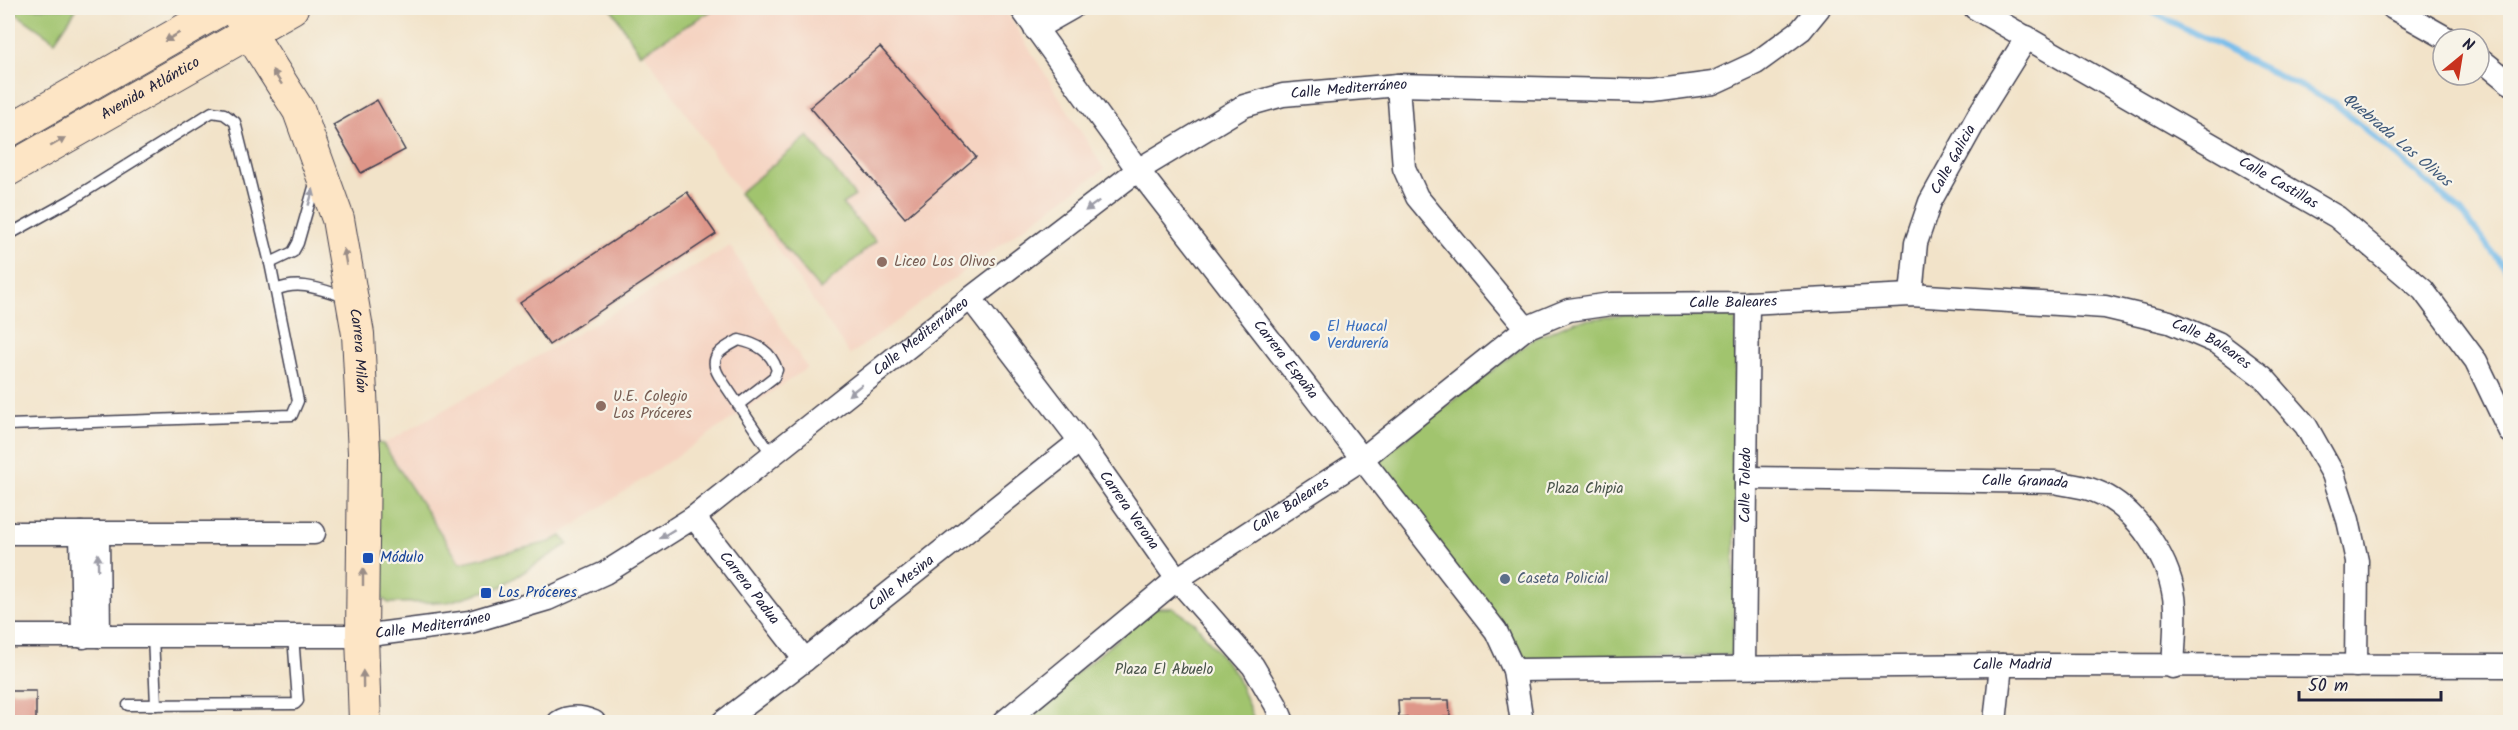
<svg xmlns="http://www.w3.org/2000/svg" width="2518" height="730" font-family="Kalam,sans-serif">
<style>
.built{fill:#f5d3c1}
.green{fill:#a1c46e;stroke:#627354;stroke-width:1.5}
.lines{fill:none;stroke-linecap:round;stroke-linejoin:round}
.stream{stroke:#73bbeb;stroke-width:6}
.building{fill:#de9689}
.lane-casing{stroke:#413f50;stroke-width:13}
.street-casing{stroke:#413f50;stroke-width:25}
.secondary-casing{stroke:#413f50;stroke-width:34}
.lane{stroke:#fff;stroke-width:10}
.street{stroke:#fff;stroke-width:22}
.secondary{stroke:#fde5c5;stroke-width:32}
.oneway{fill:#9a8d87}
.oneway2{fill:#9c9ca7}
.education-dot{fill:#8d6e63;stroke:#f7f3e8;stroke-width:2}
.shop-dot{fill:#3f7fe0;stroke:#f7f3e8;stroke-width:2}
.transit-dot{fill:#1a4fb4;stroke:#f7f3e8;stroke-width:2}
.service-dot{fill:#5c6f8a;stroke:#f7f3e8;stroke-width:2}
.labels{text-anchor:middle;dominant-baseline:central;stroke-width:4.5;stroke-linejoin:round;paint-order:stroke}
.street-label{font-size:15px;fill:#22223b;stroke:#f7f3e8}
.education-label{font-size:15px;fill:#785e54;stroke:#f7f3e8;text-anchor:start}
.shop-label{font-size:15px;fill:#366cbe;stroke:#f7f3e8;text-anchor:start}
.park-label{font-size:15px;fill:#48534a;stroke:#f7f3e8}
.transit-label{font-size:15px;fill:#164399;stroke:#f7f3e8;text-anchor:start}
.service-label{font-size:15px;fill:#4e5e75;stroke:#f7f3e8;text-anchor:start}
.water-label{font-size:16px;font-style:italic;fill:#3e5879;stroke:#f7f3e8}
</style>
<rect width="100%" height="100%" fill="#f7f3e8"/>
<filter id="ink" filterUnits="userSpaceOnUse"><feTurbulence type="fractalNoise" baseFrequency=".0167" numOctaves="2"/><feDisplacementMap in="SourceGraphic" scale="12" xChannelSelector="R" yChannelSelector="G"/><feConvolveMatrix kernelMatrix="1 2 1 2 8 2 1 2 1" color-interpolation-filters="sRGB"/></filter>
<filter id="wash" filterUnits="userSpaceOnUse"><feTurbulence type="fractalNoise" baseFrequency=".008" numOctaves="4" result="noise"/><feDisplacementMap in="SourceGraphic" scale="24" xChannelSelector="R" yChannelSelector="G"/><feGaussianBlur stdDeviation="1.35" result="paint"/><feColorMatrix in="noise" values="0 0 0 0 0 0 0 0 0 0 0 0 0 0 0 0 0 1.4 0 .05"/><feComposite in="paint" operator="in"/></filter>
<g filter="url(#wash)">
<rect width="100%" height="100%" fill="#f2e3c9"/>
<g class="built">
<path d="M614,8H1004L1104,169L850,355Z"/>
<path d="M730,246L807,368L554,539L460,562L384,444Z"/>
</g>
<g class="green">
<path d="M8,8H77L55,41Z"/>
<path d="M611,8H716L640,54Z"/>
<path d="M808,136L855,196L842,204L876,241L820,290L739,193Z"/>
<path d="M1624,315L1736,316L1734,655L1527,661L1374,463L1533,339L1575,321Z"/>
<path d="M365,441L383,444L460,563L550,542L561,536L568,544L500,587L448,602L389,603L371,592Z"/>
<path d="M1155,608H1173L1195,623L1236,675L1255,722H1018Z"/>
</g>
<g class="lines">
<path class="stream" d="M2144,8L2334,103L2461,211L2510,275"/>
</g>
<g id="blocks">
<g class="building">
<path d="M880,47L976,157L905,218L810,107Z"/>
<path d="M377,100L405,150L361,173L333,125Z"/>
<path d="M687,192L716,234L549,345L520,303Z"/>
<rect x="8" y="691" width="28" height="32"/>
<path d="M1398,700H1449L1450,717L1399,718Z"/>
</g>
</g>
</g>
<g filter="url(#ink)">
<use href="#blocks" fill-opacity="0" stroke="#413f50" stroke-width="1.5"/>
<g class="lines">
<g class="lane-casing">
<g id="lane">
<path d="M8,235L71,200L212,112L224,114L235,122L270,263L298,401L292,415L8,425"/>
<path d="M270,263L293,252L298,243L316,180"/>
<path d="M276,290C301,279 324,291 349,298"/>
<path d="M738,405L774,377L777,370C771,351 757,344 739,340C722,349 707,356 719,376L772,455"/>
<path d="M153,636L156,705"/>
<path d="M128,705L295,704L298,701L293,636"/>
</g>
</g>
<g class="street-casing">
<g id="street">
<path id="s1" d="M1021,8L1138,170L1496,631L1514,670L1522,722"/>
<path id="s2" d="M1975,8L2337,217L2423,290L2476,361L2510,432"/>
<path d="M2393,8L2448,39"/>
<path d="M1035,29L1072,8"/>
<path d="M2479,58L2510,83"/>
<path d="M1398,85L1404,168L1417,197L1526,328"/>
<path id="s3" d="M1911,295L1916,243L1930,202L1979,114L2027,37"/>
<path id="s4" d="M971,299L1080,441L1177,579L1253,666L1276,705L1283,722"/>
<path id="s5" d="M1746,478L2055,482C2068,485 2083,486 2095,491C2137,507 2173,563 2175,607C2176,626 2174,647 2173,667"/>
<path id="s6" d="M694,517L805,660"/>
<path d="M8,533H314"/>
<path d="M81,533L83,637"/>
<path d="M98,533L99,636"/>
<path id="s7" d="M8,636H362L470,622L548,599L605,573L694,517L946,317L1138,170L1244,106L1283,95L1398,85L1652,91L1713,83L1756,63L1801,30L1819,8"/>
<path id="s8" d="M1744,667L1748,303"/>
<path id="s9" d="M1514,670L2001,665L2510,666"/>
<path d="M559,722C570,715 582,717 594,722"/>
<path id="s10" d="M723,722L805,660L1080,441"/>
<path id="s11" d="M1004,722L1177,579L1362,459L1526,328L1569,310L1611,304L1748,303L1911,295L2105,307L2169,322L2218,343L2263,377L2306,426L2333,474L2348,520L2357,561L2356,666"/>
<path d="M1995,722L2001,665"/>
</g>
</g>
<g class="secondary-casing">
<g id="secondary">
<path id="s12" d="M234,8L299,111L338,219L358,334L364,453L362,636L365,722"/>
<path d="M8,131L223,8"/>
<path id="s13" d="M8,170L292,8"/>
</g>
</g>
<use href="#lane" class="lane"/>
<use href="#street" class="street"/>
<use href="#secondary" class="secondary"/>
</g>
<defs><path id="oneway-solid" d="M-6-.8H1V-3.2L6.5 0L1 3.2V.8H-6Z" transform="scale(1.5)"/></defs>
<g class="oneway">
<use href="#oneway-solid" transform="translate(172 37) rotate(150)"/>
<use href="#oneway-solid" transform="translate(277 77) rotate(-123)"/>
<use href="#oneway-solid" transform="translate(58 142) rotate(-30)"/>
<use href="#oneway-solid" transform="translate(345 257) rotate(-100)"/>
<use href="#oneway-solid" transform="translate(363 577) rotate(-90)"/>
<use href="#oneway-solid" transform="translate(363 679) rotate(-91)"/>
</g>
<g class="oneway2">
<use href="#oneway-solid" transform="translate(311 197) rotate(-74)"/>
<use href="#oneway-solid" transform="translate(1092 206) rotate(143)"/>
<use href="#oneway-solid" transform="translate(855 390) rotate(141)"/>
<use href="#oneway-solid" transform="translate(667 534) rotate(148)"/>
<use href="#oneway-solid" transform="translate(98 562) rotate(-91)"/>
</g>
</g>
<g class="education-dot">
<circle cx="882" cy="262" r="6"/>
<circle cx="601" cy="406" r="6"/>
</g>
<circle class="shop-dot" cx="1315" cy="336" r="6"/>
<g class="transit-dot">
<rect x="362" y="552" width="12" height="12" rx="3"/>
<rect x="480" y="587" width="12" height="12" rx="3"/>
</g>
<circle class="service-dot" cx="1505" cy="579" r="6"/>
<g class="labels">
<g class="street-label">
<text stroke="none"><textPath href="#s13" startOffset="164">Avenida Atlántico</textPath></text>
<text stroke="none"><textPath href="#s7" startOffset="1506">Calle Mediterráneo</textPath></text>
<text stroke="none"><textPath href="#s3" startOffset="144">Calle Galicia</textPath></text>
<text stroke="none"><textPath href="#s2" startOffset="350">Calle Castillas</textPath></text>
<text stroke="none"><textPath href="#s11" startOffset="866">Calle Baleares</textPath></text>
<text stroke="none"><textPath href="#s7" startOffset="1002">Calle Mediterráneo</textPath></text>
<text stroke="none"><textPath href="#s11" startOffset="1352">Calle Baleares</textPath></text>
<text stroke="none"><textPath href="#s12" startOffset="370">Carrera Milán</textPath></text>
<text stroke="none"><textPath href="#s1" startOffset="440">Carrera España</textPath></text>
<text stroke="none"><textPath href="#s5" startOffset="279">Calle Granada</textPath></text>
<text stroke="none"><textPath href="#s8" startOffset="182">Calle Toledo</textPath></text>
<text stroke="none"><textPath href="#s11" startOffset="360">Calle Baleares</textPath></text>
<text stroke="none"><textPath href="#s4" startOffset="264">Carrera Verona</textPath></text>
<text stroke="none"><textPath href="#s10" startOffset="226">Calle Mesina</textPath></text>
<text stroke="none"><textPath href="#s6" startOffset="90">Carrera Padua</textPath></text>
<text stroke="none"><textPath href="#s7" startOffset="426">Calle Mediterráneo</textPath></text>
<text stroke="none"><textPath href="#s9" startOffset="498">Calle Madrid</textPath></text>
</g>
<g class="education-label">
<text x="894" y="262">Liceo Los Olivos</text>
<text x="613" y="397">U.E. Colegio<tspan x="613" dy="17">Los Próceres</tspan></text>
</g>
<g class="shop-label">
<text x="1327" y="327">El Huacal<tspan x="1327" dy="17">Verdurería</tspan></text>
</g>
<g class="park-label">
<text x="1585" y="489">Plaza Chipia</text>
<text x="1164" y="670">Plaza El Abuelo</text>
</g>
<g class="transit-label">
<text x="380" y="558">Módulo</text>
<text x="498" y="593">Los Próceres</text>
</g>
<g class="service-label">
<text x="1517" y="579">Caseta Policial</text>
</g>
<g class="water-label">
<text transform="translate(2397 140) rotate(40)">Quebrada Los Olivos</text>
</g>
</g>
<rect width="2518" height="730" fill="none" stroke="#f7f3e8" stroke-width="30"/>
<g transform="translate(2461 57) rotate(30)"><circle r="28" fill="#f7f3e8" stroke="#a29fa3" stroke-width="1.5"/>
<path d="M0-4.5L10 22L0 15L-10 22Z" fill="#c8321e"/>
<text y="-9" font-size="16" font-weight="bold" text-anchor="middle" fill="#22223b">N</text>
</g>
<path d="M2299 691v9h142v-9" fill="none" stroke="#22223b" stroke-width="3"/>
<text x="2308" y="691" font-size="18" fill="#22223b" stroke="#f7f3e8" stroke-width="4.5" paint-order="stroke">50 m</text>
</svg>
